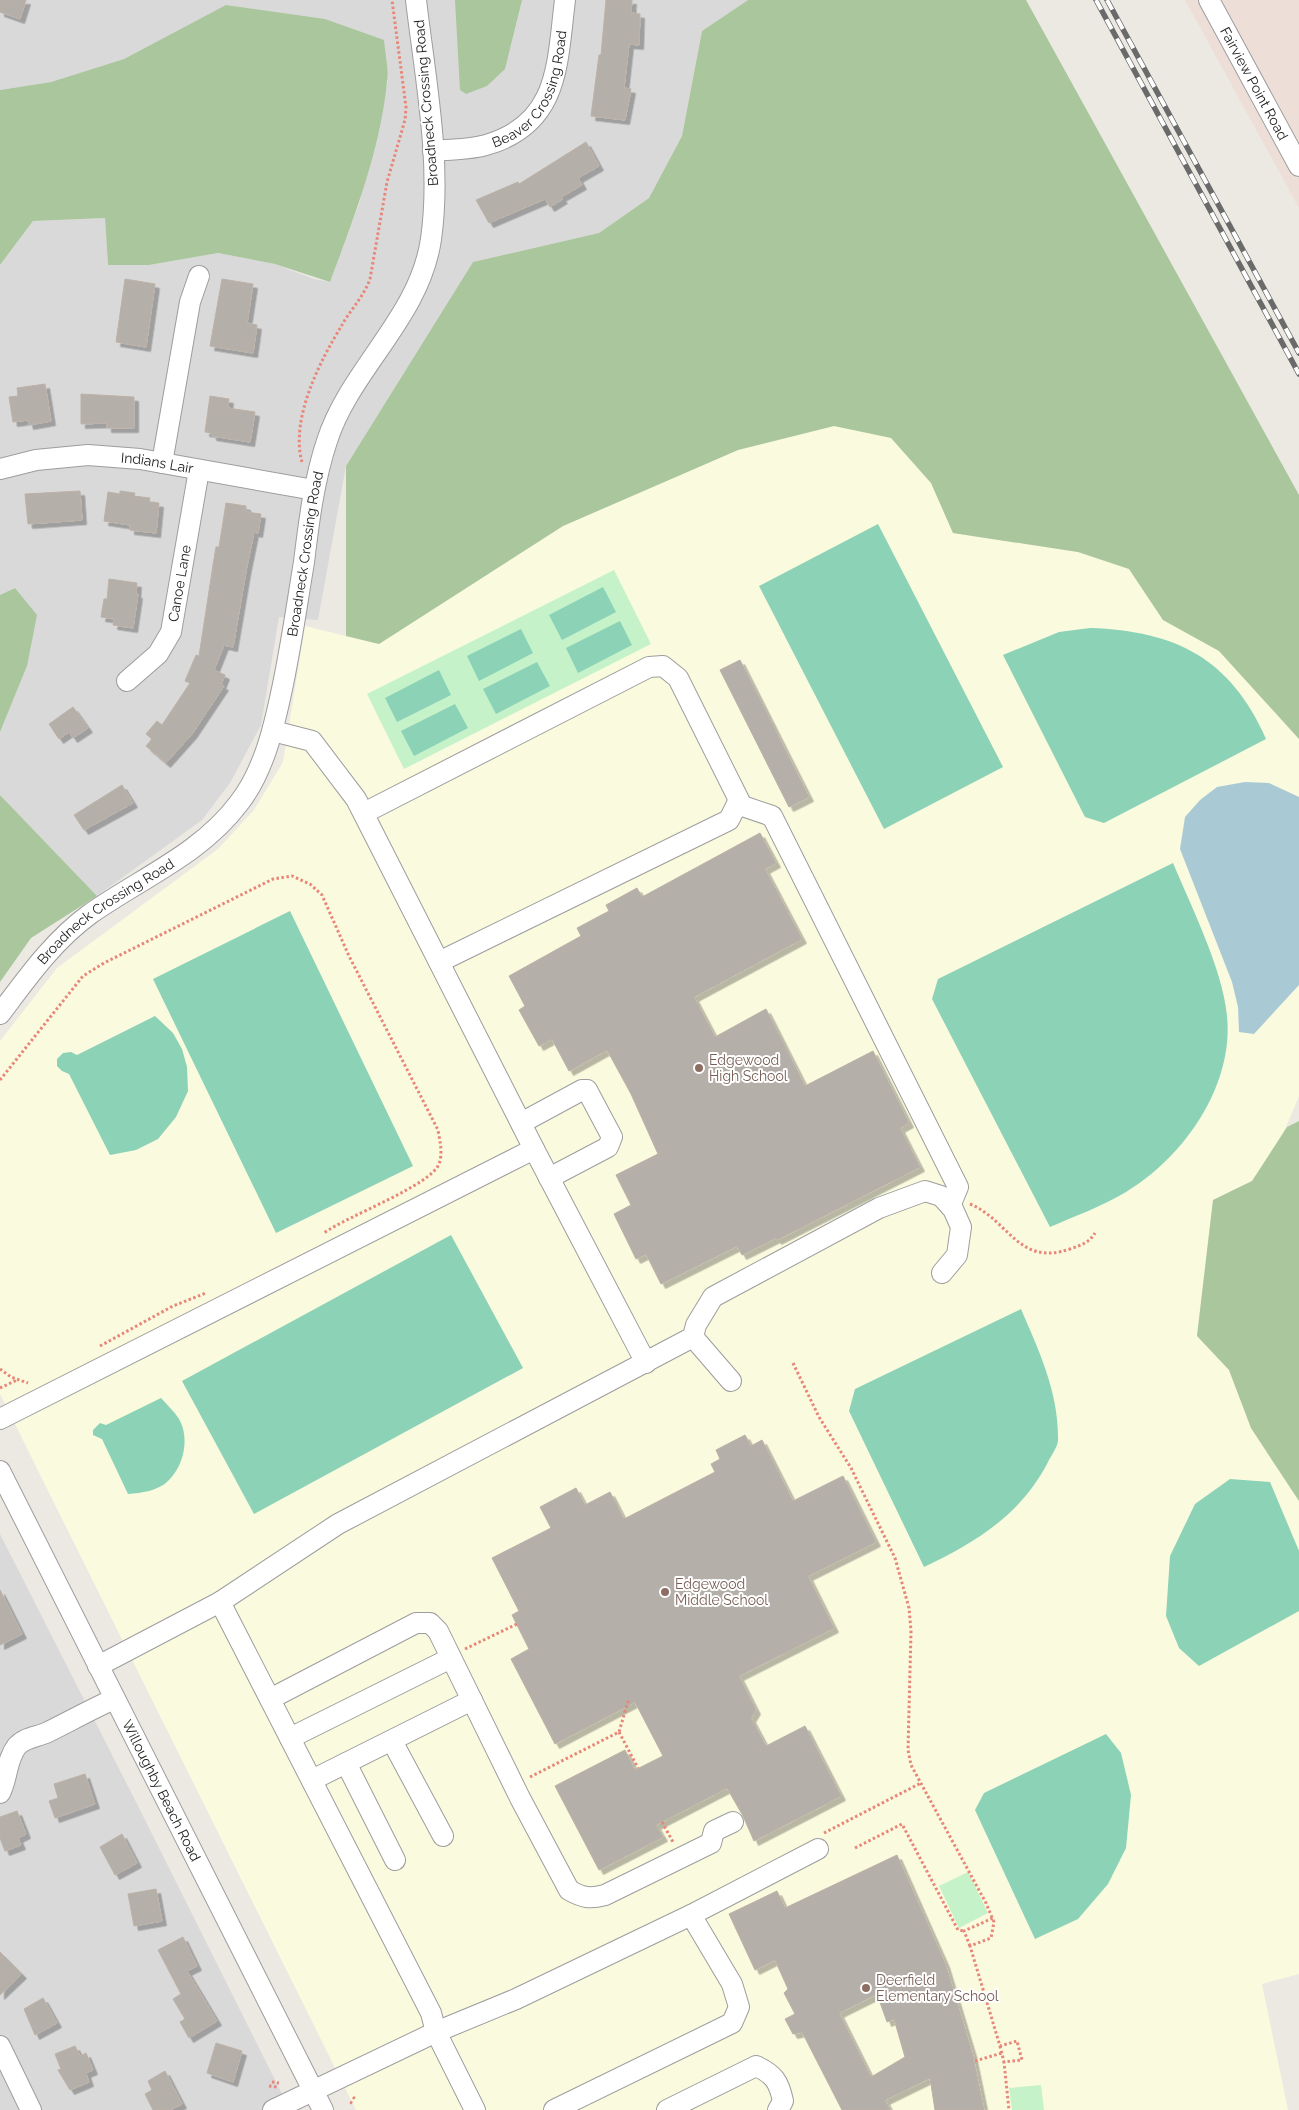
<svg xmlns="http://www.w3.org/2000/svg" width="1299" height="2110" font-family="Raleway,sans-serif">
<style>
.residential{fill:#dad9d9}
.education{fill:#fafade}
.military{fill:#edded8}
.forest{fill:#a9c69d}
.park{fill:#c5f2c9}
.pitch{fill:#8bd2b7}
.water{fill:#a9cad5}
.building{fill:#b5afa9;stroke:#bcb1a7;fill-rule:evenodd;filter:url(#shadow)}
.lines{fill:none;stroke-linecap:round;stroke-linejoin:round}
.minor-casing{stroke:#9d9d9d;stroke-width:22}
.path{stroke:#e78679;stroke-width:3;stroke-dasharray:2.5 2.5;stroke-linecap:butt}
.minor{stroke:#fff;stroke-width:20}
.rail-casing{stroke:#6a6a6a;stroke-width:5.5}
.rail{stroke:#fff;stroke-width:4;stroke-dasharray:11;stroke-linecap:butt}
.education-dot{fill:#8d6e63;stroke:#fff;stroke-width:2}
.labels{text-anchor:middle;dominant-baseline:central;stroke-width:4;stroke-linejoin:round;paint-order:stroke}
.street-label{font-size:14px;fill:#1c1c1c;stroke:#fff}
.education-label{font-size:14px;fill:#785e54;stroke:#fff;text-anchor:start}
</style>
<defs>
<filter id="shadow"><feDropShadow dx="4.5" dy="4.5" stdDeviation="0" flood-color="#0004"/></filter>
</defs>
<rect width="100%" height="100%" fill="#ece9e3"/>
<g class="residential">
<path d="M0,0H748L702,31L682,136L649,198L599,233L473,262L346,466L318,620L279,617L261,725L230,783L202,820L97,896L0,795V732L27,666L15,588L0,595V265L33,221L105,218L108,265H149L218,253L275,264L314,279L330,282L359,204L388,81L263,11L227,5L124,59L51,82L0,90Z"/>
<path d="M0,1534L139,1808L290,2110H0Z"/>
</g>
<path class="education" d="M834,426L891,437L931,483L953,533L1078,552L1129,569L1163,620L1219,651L1299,739V1096L1282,1137L1252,1181L1213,1200L1197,1335L1229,1370L1251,1428L1299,1501V1974L1262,1984L1288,2110H356L0,1394V1041L57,968L218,849L254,810L283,762L305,626L379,644L563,526L738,450Z"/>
<path class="military" d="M1185,0H1299V208Z"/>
<g class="forest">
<path d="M455,0H522L505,69L487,86L466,94L460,90Z"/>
<path d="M748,0H1026L1299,495V739L1219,651L1163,620L1129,569L1078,552L953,533L931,483L891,438L834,426L738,450L563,526L379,644L346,636V466L473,262L599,233L649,198L682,136L702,31Z"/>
<path d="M226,5L325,19L384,40C385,53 389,69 387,82C380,151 354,218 330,282L275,264L218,253L149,265H108L105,218L33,221L0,265V90L51,82L124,59Z"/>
<path d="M15,588L37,615L27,666L0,732V595Z"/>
<path d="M0,795L97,896L31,938L0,982Z"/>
<path d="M1299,1121V1501L1251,1428L1229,1370L1197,1336L1213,1200L1252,1181L1287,1127Z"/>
</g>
<g class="park">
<path d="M614,570L651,644L404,769L367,694Z"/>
<path d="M968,1872L988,1913L959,1928L939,1886Z"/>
<path d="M1041,2085L1044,2110H1012L1009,2088Z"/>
</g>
<g class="pitch">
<path d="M878,524L1003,767L884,829L759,586Z"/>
<path d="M603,587L616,612L562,640L549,615Z"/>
<path d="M620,621L632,645L578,673L566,648Z"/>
<path d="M1090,628C1176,631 1230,658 1266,739L1104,823L1085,817L1003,655L1059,632Z"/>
<path d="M521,629L533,653L479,681L467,656Z"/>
<path d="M537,662L550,686L496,714L483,689Z"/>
<path d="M439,670L451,695L397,722L385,698Z"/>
<path d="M455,704L468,728L414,756L401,731Z"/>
<path d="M1173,863C1191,906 1223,970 1227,1016C1234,1086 1184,1157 1126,1192C1103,1206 1075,1216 1050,1227L932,999L938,979Z"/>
<path d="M290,911L413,1166L276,1233L153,979Z"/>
<path d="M155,1016L173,1033L182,1049L187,1067L188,1091L176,1117L158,1139L136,1150L110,1155L69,1074L62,1071L57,1066V1059L63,1053L71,1052L77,1055Z"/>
<path d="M451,1235L523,1368L254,1514L182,1381Z"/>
<path d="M1021,1309C1039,1351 1059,1393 1058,1440C1058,1447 1050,1457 1047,1464C1020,1515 975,1543 924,1567L849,1411L855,1389Z"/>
<path d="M161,1398C167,1405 174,1411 179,1419C190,1438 184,1466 168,1481C158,1491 141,1493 128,1494L102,1439L93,1435V1430L100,1423L106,1425Z"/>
<path d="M1230,1479L1270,1482L1299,1551V1611L1199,1666L1179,1648L1166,1616L1170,1556L1195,1504Z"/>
<path d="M1106,1734L1121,1753L1131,1795L1126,1848L1108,1884L1078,1919L1035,1939L975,1810L984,1793Z"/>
</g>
<path class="water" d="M1245,782L1269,783L1299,797V985L1254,1034L1239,1032L1238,1007L1232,982L1180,849L1185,817L1200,800L1217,787Z"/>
<g class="building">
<path d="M0,0H26L20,19L0,12Z"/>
<path d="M606,0H632L631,13L640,14L639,45L629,44L624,88L631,89L625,120L591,116L599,55H601Z"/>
<path d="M586,142L599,166L578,178L582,185L561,197L563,199L550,207L545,199L489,223L476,200L518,182L519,184Z"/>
<path d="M125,279L155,284L146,347L116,342Z"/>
<path d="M222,279L253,284L247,323L257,325L253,353L210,346Z"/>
<path d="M45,384L51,421L29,425L28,420L13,422L9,397L18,396L17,388Z"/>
<path d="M81,394L134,397V428H107V423L81,424Z"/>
<path d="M210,396L229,399L228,408L255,412L250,442L212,436V433L205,432Z"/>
<path d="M80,491L82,520L28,524L25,494Z"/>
<path d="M120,491L135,493L134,496L150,498L149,502L159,503L156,533L130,530V525L104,521L108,492L120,494Z"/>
<path d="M226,503L246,506V512L261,514L258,533L254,532L246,571L233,647L224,645L214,670L225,675L221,685L224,686L192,734L166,763L146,746L152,739L146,734L157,721L162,725L190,683L185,681L196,655L199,656L213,565L216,547H219Z"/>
<path d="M109,579L137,583L136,594H138L133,628L113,625L114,619L101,617L104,599H107Z"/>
<path d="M740,660L809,797L789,807L720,670Z"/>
<path d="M73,707L88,728L73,738L69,732L59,739L49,724Z"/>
<path d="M122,785L133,803L84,830L74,815Z"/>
<path d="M760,833L776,863L765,869L802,939L694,997L715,1037L766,1009L805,1086L873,1051L909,1123L900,1128L920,1167L777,1240L776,1238L742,1255L737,1246L661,1284L646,1254L636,1259L614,1214L631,1205L616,1175L658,1154L631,1094L607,1050L569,1071L552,1039L539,1046L519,1010L525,1006L509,976L581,936L577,928L609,911L606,905L637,888L642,897Z"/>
<path d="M745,1435L751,1446L762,1440L793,1501L843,1476L876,1542L808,1576L834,1628L739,1676L756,1710L751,1718L766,1746L805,1726L841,1796L754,1841L743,1816L727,1788L656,1825L663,1837L599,1870L555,1786L625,1750L635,1770L663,1756L635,1702L555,1744L511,1659L529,1649L512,1615L519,1611L492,1558L551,1528L540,1507L576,1488L585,1505L610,1492L624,1519L715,1472L711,1464L720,1459L716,1450Z"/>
<path d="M0,1590L22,1634L0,1645Z"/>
<path d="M85,1774L95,1804L55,1818L49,1801L58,1798L54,1784Z"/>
<path d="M17,1811L26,1834L18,1838L21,1845L5,1851L0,1838V1817Z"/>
<path d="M122,1834L137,1863L115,1875L100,1847Z"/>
<path d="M897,1855L945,1963L972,2052L984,2110H935L930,2078L885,2100L890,2110H842L802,2032L793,2034L785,2019L795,2014L784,1993L788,1989L775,1960L755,1970L729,1914L777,1891L785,1908ZM877,1994L887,2022L894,2019L905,2057L871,2077L839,2013Z"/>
<path d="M156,1889L162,1921L134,1926L128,1894Z"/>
<path d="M183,1937L197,1966L187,1971L217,2021L189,2038L180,2022L185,2019L173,1999L181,1994L158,1950Z"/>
<path d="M0,1952L22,1974L0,1995Z"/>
<path d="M43,1998L57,2023L35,2035L24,2009Z"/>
<path d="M216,2043L242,2051L233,2082L207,2073Z"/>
<path d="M75,2046L80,2056L86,2053L93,2070L86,2073L89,2082L70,2090L58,2070L61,2069L55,2054Z"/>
<path d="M165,2071L182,2104L170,2110H153L145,2094L152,2090L148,2081Z"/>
</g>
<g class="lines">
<g class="minor-casing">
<g id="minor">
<path id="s1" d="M1209,0L1299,166"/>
<path id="s2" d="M433,151C450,149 470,150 486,145C560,124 557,63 565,0"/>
<path d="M162,463L190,302L199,276"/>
<path id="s3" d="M0,469L36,460L88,455L140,459L314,490"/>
<path id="s4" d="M127,681L158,654L171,632L199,470"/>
<path d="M273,731L312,741L356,799L534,1149L646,1363"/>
<path d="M737,804L772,816L958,1187L950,1206"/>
<path d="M364,813L649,667L663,666L678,678L739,800L729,820L439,962"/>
<path id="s5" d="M0,1014C27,978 53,941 90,914C141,878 201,854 239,803C264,771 274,727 282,689C291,647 297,604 304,562C309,521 314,480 327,441C350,369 420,317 431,239C442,163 425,77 416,0"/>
<path d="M521,1123L582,1090H587L612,1137L608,1147L549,1178"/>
<path d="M693,1337L731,1381"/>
<path d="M0,1419L534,1149"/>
<path id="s6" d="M0,1471L323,2110"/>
<path d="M220,1602L431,2013L436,2032L475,2110"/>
<path d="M98,1666L220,1602L338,1524L693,1337L696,1325L713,1297L879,1208L925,1191L941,1196L953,1209L961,1227L957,1255L942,1273"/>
<path d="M270,1699L416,1623H430L438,1631L520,1798L569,1890C583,1898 590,1899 605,1895L711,1843L714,1831L733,1822"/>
<path d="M290,1738L451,1658"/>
<path d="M392,1741L443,1836"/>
<path d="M346,1763L395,1860"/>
<path d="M312,1780L472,1700"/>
<path d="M0,1793C8,1778 6,1760 17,1746C25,1737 38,1737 48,1732C70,1721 92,1709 114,1699"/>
<path d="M691,1915L818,1849"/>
<path d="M0,2046L31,2110"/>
<path d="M273,2110L436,2032L516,1999L691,1915L732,1984L739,2007L732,2023L554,2110"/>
<path d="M667,2110L756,2066C774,2074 779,2082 783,2101L778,2110"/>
</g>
</g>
<g class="path">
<path d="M302,462C290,419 320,361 342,325C351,309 364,296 370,279L387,182L405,120L406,107L392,0"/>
<path d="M0,1080L83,976L104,963L273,879L292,876L310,884L322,895L349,956L438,1130C440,1142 443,1153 439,1164C430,1186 347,1216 324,1233"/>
<path d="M970,1204C1009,1220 1018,1267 1070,1249C1081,1245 1089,1243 1095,1233"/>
<path d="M100,1346L173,1306L206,1293"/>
<path d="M793,1363L819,1417L851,1468L895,1558L909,1608L911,1631L908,1750L911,1765L986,1903L994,1922L991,1938L970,1946L1000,2046L1017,2041L1022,2060L1004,2062L1009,2110"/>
<path d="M0,1369L11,1377L28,1383"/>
<path d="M0,1388L17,1380"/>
<path d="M465,1649L517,1624"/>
<path d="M619,1732L638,1768"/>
<path d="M530,1777L619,1732L629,1698"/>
<path d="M662,1822L673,1842"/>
<path d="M824,1833L921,1783"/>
<path d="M855,1848L902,1824L958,1930L964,1931"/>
<path d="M970,1946L964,1931L993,1918"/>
<path d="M1000,2046L1004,2062"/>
<path d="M975,2061L1002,2053"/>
<path d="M272,2082L279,2083"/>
<path d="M269,2086L277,2087"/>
<path d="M353,2097L355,2099"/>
<path d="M350,2102L354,2104"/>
</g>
<use href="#minor" class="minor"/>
<g class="rail-casing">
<g id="rail">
<path d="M1096,0L1299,374"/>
<path d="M1107,0L1299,353"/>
</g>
</g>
<use href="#rail" class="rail"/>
</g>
<g class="education-dot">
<circle cx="699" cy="1068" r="5"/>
<circle cx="665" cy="1592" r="5"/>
<circle cx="866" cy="1988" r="5"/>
</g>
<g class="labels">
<g class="street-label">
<text stroke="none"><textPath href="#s1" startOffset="95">Fairview Point Road</textPath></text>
<text stroke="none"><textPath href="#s2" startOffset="131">Beaver Crossing Road</textPath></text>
<text transform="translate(426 103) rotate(-95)">Broadneck Crossing Road</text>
<text stroke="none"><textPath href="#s3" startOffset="159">Indians Lair</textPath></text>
<text stroke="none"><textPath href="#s5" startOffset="582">Broadneck Crossing Road</textPath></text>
<text stroke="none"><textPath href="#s4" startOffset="116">Canoe Lane</textPath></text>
<text stroke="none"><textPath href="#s5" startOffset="149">Broadneck Crossing Road</textPath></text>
<text stroke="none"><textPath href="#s6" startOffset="358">Willoughby Beach Road</textPath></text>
</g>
<g class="education-label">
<text x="709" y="1060">Edgewood<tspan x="709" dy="16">High School</tspan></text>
<text x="675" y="1584">Edgewood<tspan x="675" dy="16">Middle School</tspan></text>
<text x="876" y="1980">Deerfield<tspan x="876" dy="16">Elementary School</tspan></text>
</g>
</g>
</svg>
